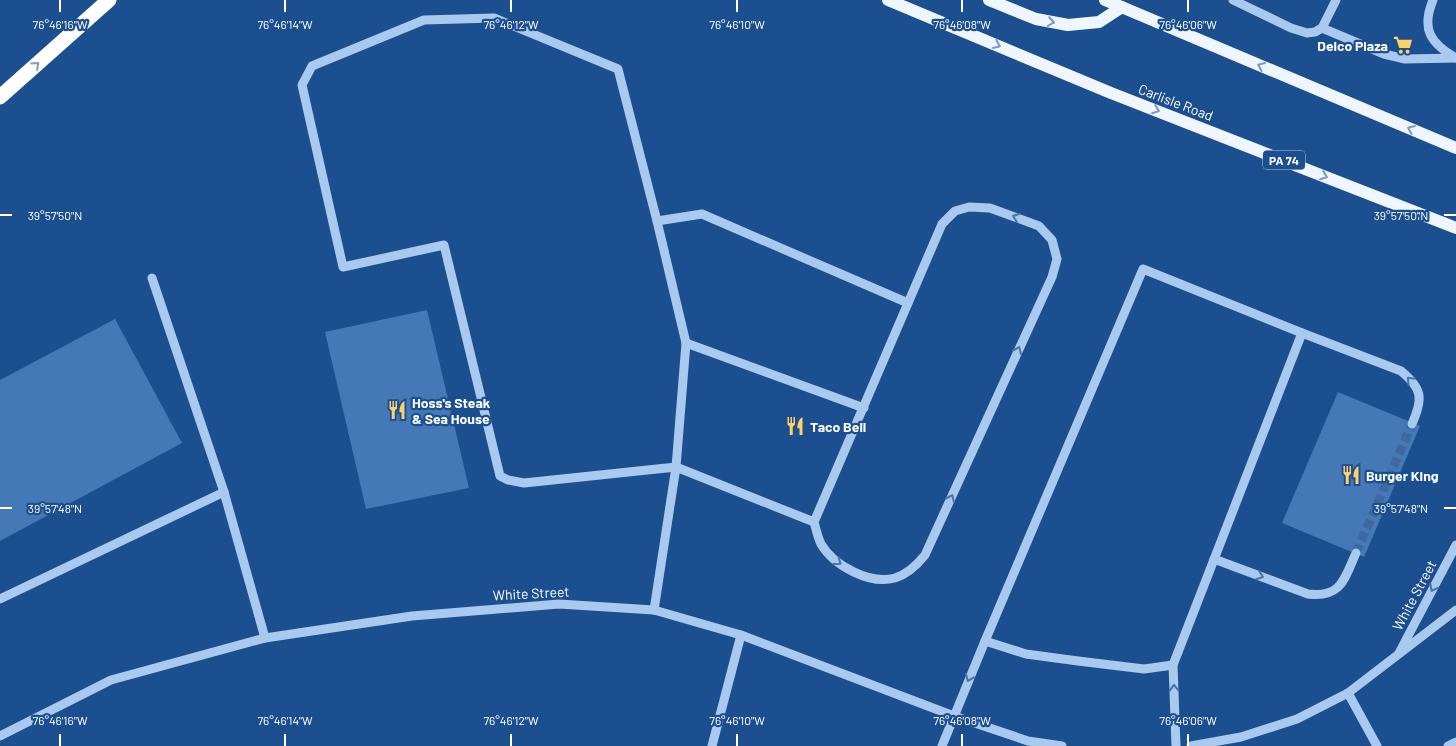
<svg xmlns="http://www.w3.org/2000/svg" width="1456" height="746" font-family="Barlow,sans-serif">
<style>
.building{fill:#4478b7}
.lines{fill:none;stroke-linecap:round;stroke-linejoin:round}
.minor-tunnel{stroke:#3d69a0;stroke-width:9;stroke-dasharray:9 4.5;stroke-linecap:butt}
.minor{stroke:#a9c9ee;stroke-width:9}
.major{stroke:#f0f6ff;stroke-width:12}
.highway{stroke:#fff;stroke-width:15}
.oneway{stroke:#7b9ac1}
.oneway2{stroke:#829ec1}
.oneway3{stroke:#4674ac}
.ticks{fill:none;stroke:#fff;stroke-width:2}
.labels{text-anchor:middle;dominant-baseline:central;stroke-width:4.5;stroke-linejoin:round;paint-order:stroke}
.shield{fill:#1b4f8f;stroke:#bbcadd;stroke-width:1}
.shield-label{font-size:12px;font-weight:bold;fill:#fff}
.poi-label{font-size:14px;font-weight:bold;fill:#fff;stroke:#1b4f8f;text-anchor:start}
.street-label{font-size:14px;fill:#fff;stroke:#1b4f8f}
.ticks-label{font-size:12px;text-anchor:middle;fill:#fff;stroke:#1b4f8f;stroke-width:4.5;stroke-linejoin:round;paint-order:stroke}
</style>
<rect width="100%" height="100%" fill="#1b4f8f"/>
<g class="building">
<path d="M427,310L469,488L366,509L325,332Z"/>
<path d="M115,319L182,443L0,541V380Z"/>
<path d="M1338,392L1420,426L1364,557L1282,523Z"/>
</g>
<g class="lines">
<path class="minor-tunnel" d="M1356,553L1412,424"/>
<g class="minor">
<path d="M1233,0L1291,28L1307,33L1315,32L1322,28L1336,0"/>
<path d="M1433,0C1421,29 1430,43 1456,58"/>
<path d="M1322,28L1384,54L1405,59L1456,58"/>
<path d="M657,221L702,214L908,303"/>
<path d="M152,278L224,492L265,638"/>
<path d="M1302,333L1401,371C1423,389 1423,399 1412,424"/>
<path d="M686,343L864,408"/>
<path d="M1214,559L1308,594C1341,598 1344,580 1356,553"/>
<path d="M0,599L224,492"/>
<path d="M654,610L676,467L686,343L657,221L618,69L494,18L424,20L312,66L302,85L343,267L444,245L500,476L508,480L524,483L676,467L814,522L942,224L955,211L969,207L990,208L1039,226L1052,240L1057,259L1052,277L925,555C917,565 908,574 895,578C870,585 834,566 821,544C818,538 816,529 814,522"/>
<path d="M985,641L1026,654L1078,661L1144,669L1173,665"/>
<path d="M1399,653L1456,545"/>
<path d="M1348,693L1377,746"/>
<path d="M0,736L111,680L265,638L412,616L559,604L654,610L741,635L954,716L1028,741L1062,746"/>
<path d="M712,746L741,635"/>
<path d="M942,746L985,641L1143,269L1302,333L1173,665L1176,746"/>
<path d="M1191,746L1241,737L1297,719L1348,693L1456,610"/>
<path d="M1448,746L1456,742"/>
</g>
<g class="major">
<path d="M888,0L1111,93L1456,228"/>
<path d="M989,0L1036,19L1068,25L1099,22L1122,7"/>
<path d="M1105,0L1456,148"/>
</g>
<path class="highway" d="M0,97L109,0"/>
</g>
<defs><path id="oneway-chevron" d="M-2-3.5L2.5 0L-2 3.5" fill="none" stroke-width="1.6" stroke-linecap="round" stroke-linejoin="round" transform="scale(1.25)"/></defs>
<g class="oneway">
<use href="#oneway-chevron" transform="translate(1051 22) rotate(9)"/>
<use href="#oneway-chevron" transform="translate(997 45) rotate(23)"/>
<use href="#oneway-chevron" transform="translate(1261 66) rotate(-157)"/>
<use href="#oneway-chevron" transform="translate(1156 110) rotate(21)"/>
<use href="#oneway-chevron" transform="translate(1411 129) rotate(-157)"/>
<use href="#oneway-chevron" transform="translate(1324 176) rotate(21)"/>
</g>
<use class="oneway2" href="#oneway-chevron" transform="translate(36 65) rotate(-42)"/>
<g class="oneway3">
<use href="#oneway-chevron" transform="translate(1016 217) rotate(-160)"/>
<use href="#oneway-chevron" transform="translate(1018 350) rotate(-66)"/>
<use href="#oneway-chevron" transform="translate(1410 380) rotate(-133)"/>
<use href="#oneway-chevron" transform="translate(951 498) rotate(-66)"/>
<use href="#oneway-chevron" transform="translate(838 562) rotate(36)"/>
<use href="#oneway-chevron" transform="translate(1260 576) rotate(21)"/>
<use href="#oneway-chevron" transform="translate(1433 588) rotate(118)"/>
<use href="#oneway-chevron" transform="translate(969 678) rotate(112)"/>
<use href="#oneway-chevron" transform="translate(1174 688) rotate(-92)"/>
</g>
<path class="ticks" d="M60,0V12M285,0V12M511,0V12M737,0V12M962,0V12M1188,0V12M0,215H12M1444,215H1456M0,508H12M1444,508H1456M60,734V746M285,734V746M511,734V746M737,734V746M962,734V746M1188,734V746"/>
<defs>
<g id="supermarket-bare" transform="scale(1.5)"><path d="M-6-5.5h2.5l.6 2H6L4.5 2H-2.5L-4.4-4H-6ZM-1.5 3.2a1.3 1.3 0 1 0 .1 0ZM3 3.2a1.3 1.3 0 1 0 .1 0Z" fill="#ffd166" stroke="#1b4f8f" stroke-width="2.5" paint-order="stroke"/></g>
<g id="restaurant-bare" transform="scale(1.5)"><path d="M-5-6h1v4h1v-4h1v4h1v-4h1v5L-1.5 .5V6h-2V.5L-5-1ZM5-6V6H3V1.5H1.5Q1.5-4 5-6Z" fill="#ffd166" stroke="#1b4f8f" stroke-width="2.5" paint-order="stroke"/></g>
</defs>
<g fill-rule="evenodd">
<use href="#supermarket-bare" x="1403" y="45"/>
<use href="#restaurant-bare" x="397" y="410"/>
<use href="#restaurant-bare" x="795" y="426"/>
<use href="#restaurant-bare" x="1351" y="475"/>
</g>
<g class="labels">
<rect class="shield" x="1263" y="150.5" width="42" height="19" rx="4"/>
<g class="shield-label">
<text x="1284" y="160">PA 74</text>
</g>
<g class="poi-label">
<text x="1388" y="45" text-anchor="end">Delco Plaza</text>
<text x="412" y="402">Hoss's Steak<tspan x="412" dy="16">&amp; Sea House</tspan></text>
<text x="810" y="426">Taco Bell</text>
<text x="1366" y="475">Burger King</text>
</g>
<g class="street-label">
<text transform="translate(1176 102) rotate(21)">Carlisle Road</text>
<text transform="translate(531 593) rotate(-3)">White Street</text>
<text transform="translate(1414 595) rotate(-62)">White Street</text>
</g>
</g>
<g class="ticks-label">
<text x="60" y="29">76°46'16"W</text>
<text x="285" y="29">76°46'14"W</text>
<text x="511" y="29">76°46'12"W</text>
<text x="737" y="29">76°46'10"W</text>
<text x="962" y="29">76°46'08"W</text>
<text x="1188" y="29">76°46'06"W</text>
<text x="55" y="220">39°57'50"N</text>
<text x="1401" y="220">39°57'50"N</text>
<text x="55" y="513">39°57'48"N</text>
<text x="1401" y="513">39°57'48"N</text>
<text x="60" y="725">76°46'16"W</text>
<text x="285" y="725">76°46'14"W</text>
<text x="511" y="725">76°46'12"W</text>
<text x="737" y="725">76°46'10"W</text>
<text x="962" y="725">76°46'08"W</text>
<text x="1188" y="725">76°46'06"W</text>
</g>
</svg>
